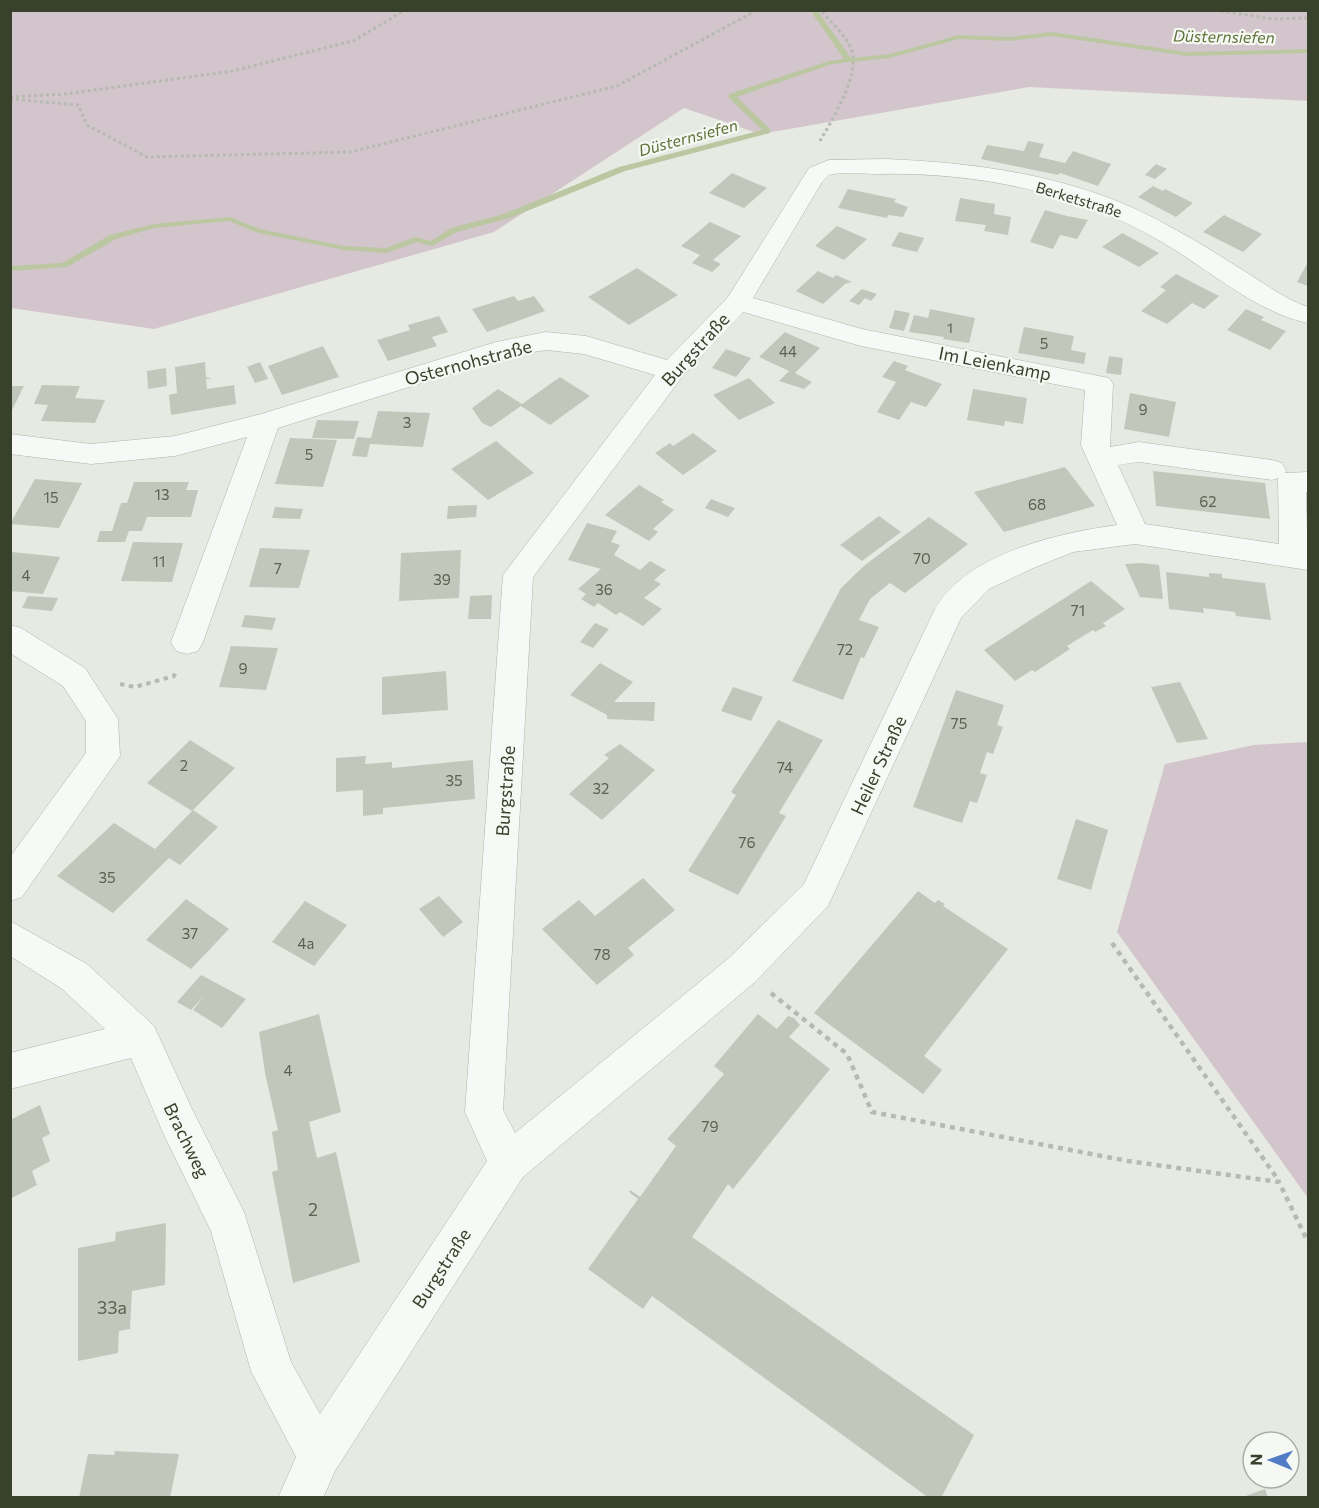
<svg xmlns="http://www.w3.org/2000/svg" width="1319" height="1508" font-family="Commissioner,sans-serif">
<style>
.green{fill:#d3c5cc}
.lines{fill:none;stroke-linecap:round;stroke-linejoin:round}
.stream{fill:#bbc7a1;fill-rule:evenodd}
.building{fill:#c2c7bb}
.minor-casing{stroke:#afb4a8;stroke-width:1}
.path-far2{stroke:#b6bab1;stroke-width:3;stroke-dasharray:3 3;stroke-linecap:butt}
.path-far1{stroke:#b6bab1;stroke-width:4;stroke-dasharray:4.5 4.5;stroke-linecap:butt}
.path{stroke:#b6bab1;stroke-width:4.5;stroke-dasharray:5 5;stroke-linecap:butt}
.minor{fill:#f7f9f6;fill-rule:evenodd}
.labels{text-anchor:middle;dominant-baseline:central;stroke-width:4.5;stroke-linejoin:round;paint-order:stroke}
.far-number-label{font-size:14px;fill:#5a6250}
.far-street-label{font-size:15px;fill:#38412c;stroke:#f6f8f3}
.number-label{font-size:15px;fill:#5a6250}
.far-water-label{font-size:16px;font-style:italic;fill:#5e7339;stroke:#f6f8f3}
.street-label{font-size:18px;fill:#38412c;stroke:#f6f8f3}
.near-number-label{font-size:18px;fill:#5a6250}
</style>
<rect width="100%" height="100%" fill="#e7eae3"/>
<g class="green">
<path d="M11,10L1308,11V101L1029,87L760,134L684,108L494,232L154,329L11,308Z"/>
<path d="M1308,742V1198L1117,932L1165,764L1254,745Z"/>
</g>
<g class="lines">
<path class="stream" d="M810,10H817L851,58L890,54L959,35L1010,37L1052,32L1187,52L1308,49V53L1187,56L1052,36L1010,41L959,39L890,58L832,64L737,97L770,129V133L625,171L510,218L457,232L432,246L416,242L387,253L344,250L258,233L229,221L154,228L116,239L67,267L10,271V266L62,263L110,235L154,224L230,217L260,229L344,246L386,248L415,237L431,241L451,228L504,214L619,167L762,130L729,98V94L829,61L844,59Z"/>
</g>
<g class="building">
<path d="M1028,141L1044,144L1039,157L1065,163L1073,151L1111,164L1098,186L1060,173L1058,175L981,159L987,145L1024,151Z"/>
<path d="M1156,164L1167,169L1155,179L1145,175Z"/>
<path d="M732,173L767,188L744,208L709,193Z"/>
<path d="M1153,186L1163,191L1165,189L1193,203L1176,217L1138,197Z"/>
<path d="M848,189L896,199L894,202L908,207L903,217L888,215L887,218L838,208Z"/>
<path d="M960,198L995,204L994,214L1011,217L1008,235L984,231L986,225L955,221Z"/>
<path d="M1045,210L1067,216L1088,220L1077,239L1060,235L1053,249L1030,242Z"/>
<path d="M1224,215L1262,234L1243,252L1203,232Z"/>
<path d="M710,222L741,236L713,260L721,264L712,272L692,263L700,255L681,246Z"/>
<path d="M837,226L867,239L844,260L815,246Z"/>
<path d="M899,232L924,238L917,252L891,246Z"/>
<path d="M1122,233L1159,253L1139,267L1102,247Z"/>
<path d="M1308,262V286L1297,282Z"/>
<path d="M637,268L678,295L629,325L588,297Z"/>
<path d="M818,271L833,278L836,275L852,282L845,284L823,304L796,291Z"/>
<path d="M1176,274L1219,296L1204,309L1192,303L1167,324L1141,311L1166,290L1160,287Z"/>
<path d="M862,289L877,294L871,301L865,298L859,305L849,301Z"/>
<path d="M514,296L518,301L534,296L545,311L487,332L472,309Z"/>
<path d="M930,309L975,318L969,343L943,339L944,337L909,332L914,315L928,318Z"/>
<path d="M1246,309L1264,317L1261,320L1286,331L1270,350L1227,330Z"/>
<path d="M895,310L910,313L904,331L889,328Z"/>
<path d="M439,316L448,332L432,337L437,346L388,361L377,340L410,330L408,325Z"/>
<path d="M1024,327L1074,336L1071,350L1086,353L1084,364L1018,353Z"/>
<path d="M785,332L820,348L795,373L812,382L804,389L779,381L789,371L759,357Z"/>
<path d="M323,346L339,377L282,395L268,366Z"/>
<path d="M726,349L751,358L736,377L712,368Z"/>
<path d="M1109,356L1123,358L1121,375L1106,373Z"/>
<path d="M894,361L908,366L905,370L942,384L926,407L911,402L899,420L877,412L896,382L882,377Z"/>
<path d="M205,362L206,377L212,379H206L207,389L234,385L236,404L171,415L169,395L177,393L175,367Z"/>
<path d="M260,362L268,379L255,383L247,367Z"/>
<path d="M166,368L167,386L148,389L147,371Z"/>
<path d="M560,377L590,396L550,425L521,406L491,427L482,423L472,408L498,389L522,404Z"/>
<path d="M749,378L775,403L739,420L713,395Z"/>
<path d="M42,385L80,386L75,398L105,400L95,423L41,421L48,405L34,404Z"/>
<path d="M10,386H24L10,414Z"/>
<path d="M973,389L1027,398L1023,424L1005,421L1004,426L967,420Z"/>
<path d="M1130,393L1176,402L1169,437L1124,429Z"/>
<path d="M378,411L430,413L423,447L370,444L367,457L352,456L357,437L371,438Z"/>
<path d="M317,420L359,421L354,439L312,438Z"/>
<path d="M693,433L717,451L683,475L655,453L670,443L673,446Z"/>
<path d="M290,438L337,440L323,487L275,484Z"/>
<path d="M496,441L534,473L488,500L451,469Z"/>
<path d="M1065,467L1095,506L1004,532L974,492Z"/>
<path d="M1153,471L1265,483L1270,519L1156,506Z"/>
<path d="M35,479L82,483L59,528L10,524Z"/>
<path d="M134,482H189L186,490H198L191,517H147L142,531H129L125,542H97L100,531H112L121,503H127Z"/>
<path d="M639,485L664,500L661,502L674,510L653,529L658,532L649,541L605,515Z"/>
<path d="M711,499L721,503L735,508L728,517L705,508Z"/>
<path d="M477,505L476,517L447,519L448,506Z"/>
<path d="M275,507L303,509L300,519L272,518Z"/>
<path d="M879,516L901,532L862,561L840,545Z"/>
<path d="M929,517L968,544L905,593L890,583L870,599L859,620L879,627L864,658L861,657L843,700L792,681L841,588L865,565Z"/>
<path d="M587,523L617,531L611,542L620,545L614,555L640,570L650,561L666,570L654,580L661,584L644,598L662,609L643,626L620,612L616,615L598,603L594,607L581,599L586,594L578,589L601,569L568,560Z"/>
<path d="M133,542L183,543L172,582L121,581Z"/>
<path d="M260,548L310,550L299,588L249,587Z"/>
<path d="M461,550L459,598L399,601L401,553Z"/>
<path d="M12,552L60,557L43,594L10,591Z"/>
<path d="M1142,563L1159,565L1163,599L1140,597L1125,564Z"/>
<path d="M1166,572L1209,577V573L1222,574V578L1265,583L1271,620L1236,616L1235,612L1203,608L1204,613L1169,609Z"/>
<path d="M1091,581L1125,609L1103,623L1106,626L1095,632L1093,630L1067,646L1070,649L1035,672L1032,670L1015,681L984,650Z"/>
<path d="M492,595L491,619H468L470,596Z"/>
<path d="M28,596L58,598L52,611L22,608Z"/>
<path d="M245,615L276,618L272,630L241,627Z"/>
<path d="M595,623L609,629L593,648L580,642Z"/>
<path d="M231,646L278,648L266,690L219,687Z"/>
<path d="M600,663L633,682L614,702H655L654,721L607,719V715L570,695Z"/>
<path d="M446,671L448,710L382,715V677Z"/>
<path d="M1180,682L1208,739L1177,743L1151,687Z"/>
<path d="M733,687L763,697L751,721L721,711Z"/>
<path d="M956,690L1004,705L997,725L1003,727L993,754L987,752L980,773L987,775L977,803L970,801L962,823L913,807Z"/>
<path d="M778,720L823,740L779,813L786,816L738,895L688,871L736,795L731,792Z"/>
<path d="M190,740L235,768L192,811L147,783Z"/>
<path d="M620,744L655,770L602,820L569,794L609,758L604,755Z"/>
<path d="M366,756L365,764L392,762V768L473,760L475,799L383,808V814L363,816V790L336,792V758Z"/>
<path d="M193,810L218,827L180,865L169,858L113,913L57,876L114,823L155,849Z"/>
<path d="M1076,819L1108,830L1091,890L1057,879Z"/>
<path d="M643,878L675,910L628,948L634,955L597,985L542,929L579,900L595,916Z"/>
<path d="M918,891L935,903L938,900L945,904L943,906L1008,949L924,1056L942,1070L923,1094L814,1013Z"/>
<path d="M439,896L463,922L443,937L419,909Z"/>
<path d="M186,899L229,929L191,969L146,940Z"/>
<path d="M305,901L347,925L314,966L272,942Z"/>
<path d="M201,975L246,999L222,1028L193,1010L204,996L191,1010L177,1002Z"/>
<path d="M319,1014L341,1112L309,1122L317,1158L336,1152L360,1262L293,1283L272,1172L278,1170L272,1132L278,1130L265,1073L259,1032Z"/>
<path d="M758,1014L777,1029L788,1016L794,1018L800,1025L789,1037L830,1069L733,1189L728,1184L692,1237L974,1435L941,1498H929L652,1296L643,1309L588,1269L638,1199L629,1192L630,1190L640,1197L676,1146L667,1139L669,1137L724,1074L714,1066Z"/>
<path d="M40,1105L50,1134L42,1138L50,1161L32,1171L37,1185L10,1199V1120Z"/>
<path d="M166,1223L165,1285L132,1291L130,1329L119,1331L118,1353L78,1361V1248L115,1241L116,1232Z"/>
<path d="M115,1451L179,1454L170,1498H79L88,1454L114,1455Z"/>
<path d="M1265,1489L1268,1498H1243V1497Z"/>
</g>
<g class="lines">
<g class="minor-casing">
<g id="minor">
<path d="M886,159C983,163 1082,177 1167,225C1195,240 1222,257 1249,274C1268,286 1287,300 1308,307V323C1257,313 1208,269 1162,242C1077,192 977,172 879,174C863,174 844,171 829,175L822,182L753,298L862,329L1109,378L1113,384L1110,447L1139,442L1272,460L1282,463L1286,470L1285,473L1308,472V492H1306L1308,570L1135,544L1073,552L1031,569L989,589L961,618L828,906L755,982L523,1177L335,1471L323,1498H278L296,1457L251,1371L211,1231L164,1135L131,1058L10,1089V1053L105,1029L61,988L10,956V921L87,964L154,1026L192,1109L244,1212L291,1362L320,1414L487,1161L465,1112L503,575L655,375L584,354L546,350L508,356L278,428L203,642L198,651L187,654L176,651L171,642L247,437L175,456L91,464L10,454V434L91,444L175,436L261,414L496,342L546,332L586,336L667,360L728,297L809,168L829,160ZM743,312L861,346L1085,390L1081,445L1117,525C1058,533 964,554 934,611L804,884L729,958L515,1133L503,1110L533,577L682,377ZM1139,462L1272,480L1278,478L1279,544L1145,524L1118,465Z"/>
<path d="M10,625L21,628L85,668L118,719L120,756L22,897L10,901V857L86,753V721L63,686L10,653Z"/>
</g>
</g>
<g class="path-far2">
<path d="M1215,10L1273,19L1308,18"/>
<path d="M10,97L65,94L233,71L353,41L405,10"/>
<path d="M10,99L78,105L87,125L147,157L350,152L617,86L757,10"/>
<path d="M820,141C832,120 860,75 852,51C846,35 831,23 821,10"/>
</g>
<path class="path-far1" d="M120,684L135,687L174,676L176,671"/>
<g class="path">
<path d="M1112,943L1279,1181"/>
<path d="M771,993L847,1054L872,1112L1128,1161L1279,1182L1308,1242"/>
</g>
<use href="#minor" class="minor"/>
</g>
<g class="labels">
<g class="far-number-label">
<text x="950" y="327">1</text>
</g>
<g class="far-street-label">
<text transform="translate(1079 199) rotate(17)">Berketstraße</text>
</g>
<g class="number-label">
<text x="1044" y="343">5</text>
<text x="788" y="351">44</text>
<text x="1143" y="409">9</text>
<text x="407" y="422">3</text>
<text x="309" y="454">5</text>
<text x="162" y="494">13</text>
<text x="51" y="497">15</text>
<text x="1208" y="501">62</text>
<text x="1037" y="504">68</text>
<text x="922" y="558">70</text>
<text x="159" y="561">11</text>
<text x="278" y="568">7</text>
<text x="26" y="575">4</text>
<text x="442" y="579">39</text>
<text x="604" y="589">36</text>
<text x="1078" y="610">71</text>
<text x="845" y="649">72</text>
<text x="243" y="668">9</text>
<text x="959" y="723">75</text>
<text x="184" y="765">2</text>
<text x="785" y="767">74</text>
<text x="454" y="780">35</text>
<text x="601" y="788">32</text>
<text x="747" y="842">76</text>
<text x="107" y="877">35</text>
<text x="190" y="933">37</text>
<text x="306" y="943">4a</text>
<text x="602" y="954">78</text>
<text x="288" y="1070">4</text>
<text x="710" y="1126">79</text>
</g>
<g class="far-water-label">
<text transform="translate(1224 36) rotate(1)">Düsternsiefen</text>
<text transform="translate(688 137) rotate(-15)">Düsternsiefen</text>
</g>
<g class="street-label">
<text transform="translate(695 349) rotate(-48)">Burgstraße</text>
<text transform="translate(468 362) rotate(-15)">Osternohstraße</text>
<text transform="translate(995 363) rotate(11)">Im Leienkamp</text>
<text transform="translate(878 765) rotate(-65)">Heiler Straße</text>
<text transform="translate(505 791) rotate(-86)">Burgstraße</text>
<text transform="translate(187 1140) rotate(64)">Brachweg</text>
<text transform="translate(441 1268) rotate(-57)">Burgstraße</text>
</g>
<g class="near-number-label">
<text x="313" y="1209">2</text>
<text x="112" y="1307">33a</text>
</g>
</g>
<rect width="1319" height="1508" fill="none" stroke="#38412c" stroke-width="24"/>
<g transform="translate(1271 1460) rotate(271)"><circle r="28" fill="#f6f8f3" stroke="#aaafa3" stroke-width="1.5"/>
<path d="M0-4.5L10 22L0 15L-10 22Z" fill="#527bc5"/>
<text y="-9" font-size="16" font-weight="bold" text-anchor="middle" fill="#38412c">N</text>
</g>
</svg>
